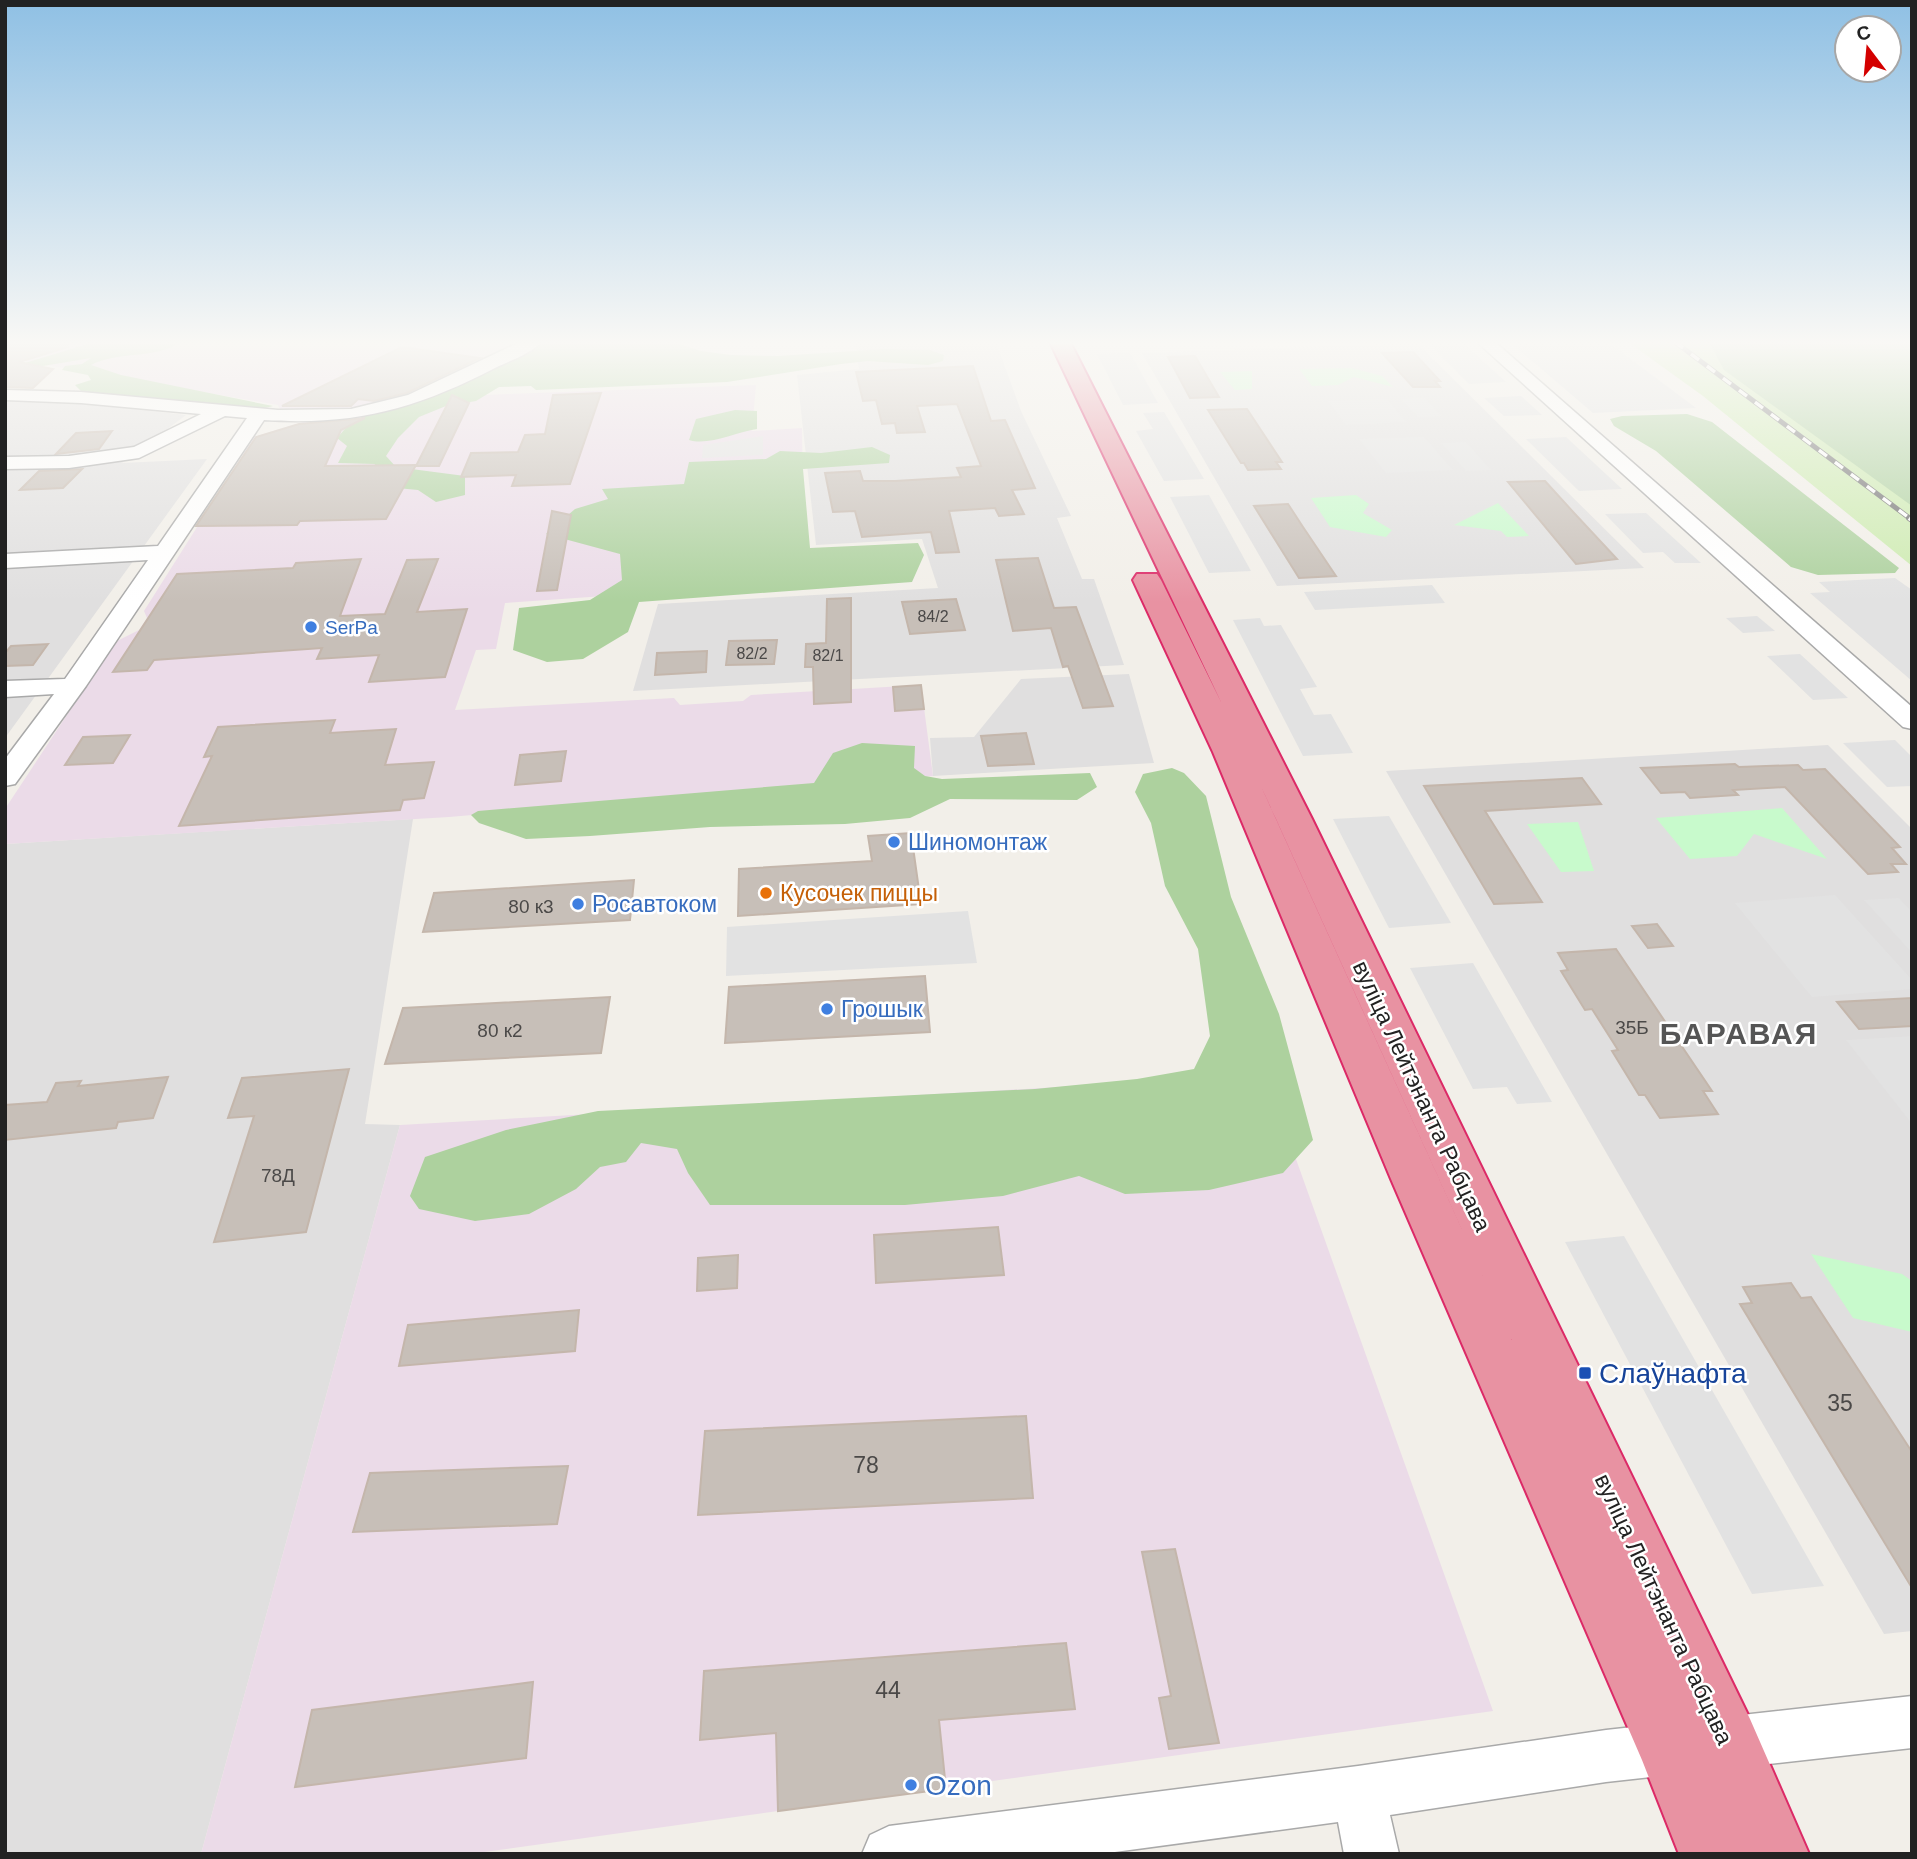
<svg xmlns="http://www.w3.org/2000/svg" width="1917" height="1859" font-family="Arial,sans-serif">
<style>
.residential{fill:#e0dfdf}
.industrial{fill:#ebdbe8}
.grass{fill:#cdebb0}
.forest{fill:#add19e}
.park{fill:#c8facc}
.parking{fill:#e2e2e2}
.building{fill:#c7bfb8;stroke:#c4b6ab;stroke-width:2}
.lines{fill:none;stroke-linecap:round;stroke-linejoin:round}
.street-casing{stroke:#a9a9a9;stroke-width:3}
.highway-casing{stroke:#dc2a67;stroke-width:4}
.street{fill:#fff;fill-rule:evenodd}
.highway{fill:#e892a2;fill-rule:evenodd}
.rail-far1-casing{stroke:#707070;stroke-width:5}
.rail-casing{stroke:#707070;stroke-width:6}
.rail-far1{stroke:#fff;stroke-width:3.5;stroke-dasharray:10;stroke-linecap:butt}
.rail{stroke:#fff;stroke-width:4.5;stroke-dasharray:12;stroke-linecap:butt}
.shop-dot{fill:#3f7fe0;stroke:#fff;stroke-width:2.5}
.food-dot{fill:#e8710a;stroke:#fff;stroke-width:2.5}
.transit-dot{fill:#1a4fb4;stroke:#fff;stroke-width:2.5}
.labels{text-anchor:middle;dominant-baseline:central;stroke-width:5;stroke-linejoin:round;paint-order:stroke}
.far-number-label{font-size:16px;fill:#4b4948}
.far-shop-label{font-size:19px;fill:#366cbe;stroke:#fff;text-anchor:start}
.number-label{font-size:19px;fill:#4b4948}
.shop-label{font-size:23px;fill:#366cbe;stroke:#fff;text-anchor:start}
.food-label{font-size:23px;fill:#c56008;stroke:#fff;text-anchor:start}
.street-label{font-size:23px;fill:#222;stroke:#fff}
.near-number-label{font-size:23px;fill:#4b4948}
.near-transit-label{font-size:28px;fill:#164399;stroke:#fff;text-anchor:start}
.near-shop-label{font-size:28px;fill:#366cbe;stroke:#fff;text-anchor:start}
.district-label{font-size:30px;font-weight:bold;letter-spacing:2px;fill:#555;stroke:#fff}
</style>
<rect width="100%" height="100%" fill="#f2efe9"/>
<g class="residential">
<path d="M855,342H996L1021,411L1071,516L1057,518L1082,579H1094L1124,665L633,691L658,604L938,588L922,539L816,545L797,375L859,369Z"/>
<path d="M1417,343L1644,568L1277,586L1142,353Z"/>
<path d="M31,397L186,415L122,463L207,459L5,738V398Z"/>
<path d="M1129,674L1154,763L933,776L930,738L974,737L1021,679Z"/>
<path d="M1828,745L1912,829V1631L1884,1634L1386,771Z"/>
<path d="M413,819L365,1124L400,1125L201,1854H5V844Z"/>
</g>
<g class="industrial">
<path d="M5,342H517L393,403L344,411L300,412L280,409L278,405L29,362L5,356Z"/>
<path d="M756,385L752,431L802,428L804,582L505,603L496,649L476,650L455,710L674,698L680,705L743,701L751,695L921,685L933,776L449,817L5,844V809L115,642L139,630L147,618L144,611L254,437L316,418L408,416L455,396Z"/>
<path d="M1266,1075L1493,1711L470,1854H201L400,1125Z"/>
</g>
<path class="grass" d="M1628,342H1912V566L1703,396Z"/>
<g class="forest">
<path d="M94,342H176V345C150,359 118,351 91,365L121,375L273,406L253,411L82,392L75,385L91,380L88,375L62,370L65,366L82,364L91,358L37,367H12Z"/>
<path d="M537,342H674L701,351L731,355L778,356L884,349L930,350L944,355L943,361L928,365L868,361L841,364L727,382L536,390L531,386L499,387L476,401L446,406L419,417L398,438L386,456L396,467L465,476V495L436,502L418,490L366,485L375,464L338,463L347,446L337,438L351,422L372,413L401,407Z"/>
<path d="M1709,342H1912V506L1724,370Z"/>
<path d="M735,410L757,411V429C736,432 709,446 689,440L696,419Z"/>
<path d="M1687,414L1712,422L1899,568L1895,573L1818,575L1791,567L1656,451L1614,426L1610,419L1622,416Z"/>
<path d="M872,447L890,455L889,463L803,469L810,548L918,543L924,555L912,582L639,602L628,632L583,659L547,662L513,650L519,608L590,600L622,580L620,554L546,534L575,509L608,499L602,489L684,484L689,462L766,459L780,451L821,453Z"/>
<path d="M862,743L915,746L914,768L925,776L942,779L1090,773L1097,787L1077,800L950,799L910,818L845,824L710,827L590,836L526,839L479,823L471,815L478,811L814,783L833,753Z"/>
<path d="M1172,768L1184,773L1206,796L1231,897L1279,1014L1313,1140L1283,1173L1209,1190L1125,1194L1079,1176L1003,1196L905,1205H710L688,1173L677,1149L641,1143L626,1162L600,1167L576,1189L529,1214L475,1221L419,1209L410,1196L425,1157L506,1130L598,1111L1035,1089L1137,1079L1194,1069L1210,1036L1198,949L1165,886L1151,823L1135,792L1143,774Z"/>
</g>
<g class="park">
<path d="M1352,368L1382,376L1393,387L1354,377L1338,385L1312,386L1299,369Z"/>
<path d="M1252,371V389L1235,390L1220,372Z"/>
<path d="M1356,495L1369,504L1363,513L1392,530L1386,537L1330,527L1311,498Z"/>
<path d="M1498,503L1529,536L1507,537L1501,531L1454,525Z"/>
<path d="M1782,808L1827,859L1754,834L1737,856L1690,859L1656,818Z"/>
<path d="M1578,822L1594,871L1561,872L1527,824Z"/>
<path d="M1811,1254L1902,1274L1912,1281V1332L1853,1318Z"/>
</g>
<g class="parking">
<path d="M1427,342H1462L1506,382L1469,384Z"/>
<path d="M1510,342H1608L1696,408L1593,413Z"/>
<path d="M1130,353L1158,403L1123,405L1097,354Z"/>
<path d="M1521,396L1542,415L1504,416L1484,398Z"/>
<path d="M1425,398L1441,416L1418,417L1401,399Z"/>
<path d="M1387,399L1406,422L1346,425L1328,401Z"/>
<path d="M1164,412L1204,479L1164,481L1136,431L1153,429L1143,413Z"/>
<path d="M763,436V455L702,458L703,445Z"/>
<path d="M1424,437L1453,470L1386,473L1359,439Z"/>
<path d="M1566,437L1622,489L1579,491L1526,439Z"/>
<path d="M1466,442L1491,470L1466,471L1441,443Z"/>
<path d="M1209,495L1251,571L1209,573L1170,497Z"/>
<path d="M1646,513L1701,563H1675L1663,552L1643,553L1605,514Z"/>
<path d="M1895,578L1912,590V681L1810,593L1830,592L1819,582Z"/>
<path d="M1432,585L1445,603L1315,610L1304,592Z"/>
<path d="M1757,616L1775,631L1743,633L1726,618Z"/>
<path d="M1260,618L1264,626L1281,625L1317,687L1300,689L1314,715L1331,714L1353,753L1303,756L1233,620Z"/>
<path d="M1800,654L1848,698L1813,700L1767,656Z"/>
<path d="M1895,740L1912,757V786L1887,787L1843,743Z"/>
<path d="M1389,816L1451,923L1389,928L1333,819Z"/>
<path d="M1835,895L1912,980V989L1812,997L1735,903Z"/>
<path d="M1899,898L1912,912V953L1864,900Z"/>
<path d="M968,911L977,963L726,976L727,927Z"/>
<path d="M1473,963L1552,1102L1517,1104L1507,1087L1473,1089L1410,968Z"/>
<path d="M1912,1036V1124L1846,1040Z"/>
<path d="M1624,1236L1824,1586L1752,1594L1565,1242Z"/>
</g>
<g class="building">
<path d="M5,342H68V347L19,362L53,369L33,388L5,387Z"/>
<path d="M402,347L480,358L407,393L374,401L358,399L351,406H282Z"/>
<path d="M1413,352L1440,381H1435L1440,387H1413L1382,353Z"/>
<path d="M1195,356L1219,397L1190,398L1168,357Z"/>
<path d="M973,366L991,421L1005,420L1035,488L1012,490L1024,514L999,516L995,508L949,511L959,552L936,553L931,532L862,537L855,511L833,512L825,473L860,471L863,481H895L961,477L957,468L981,466L957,404L917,406L925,432L897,433L895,423L882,424L876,400L863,401L856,372Z"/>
<path d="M601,393L570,484L512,486L516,475L461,477L471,453L518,452L525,435L545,434L553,395Z"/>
<path d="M452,395L469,403L439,466H416Z"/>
<path d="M1247,409L1282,462H1276L1281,469L1248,470L1244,463H1241L1208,410Z"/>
<path d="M365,418L341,430L325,466L416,465L386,519L300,521L297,525L196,526L256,437L299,424Z"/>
<path d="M112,431L99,449L56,454L76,433Z"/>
<path d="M82,469L63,488L20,490L39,471Z"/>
<path d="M1545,481L1575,514L1617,559L1576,564L1508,482Z"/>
<path d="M1288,504L1303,527L1336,576L1299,578L1254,506Z"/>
<path d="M552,511L571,515L557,590L537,591Z"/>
<path d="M1038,558L1054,608L1076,607L1113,706L1083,708L1068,666L1063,667L1051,628L1013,631L996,560Z"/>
<path d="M361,559L340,616L385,614L407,560L438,559L417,612L467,609L445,677L369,682L379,655L317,659L322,648L154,660L147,670L113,672L177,574L293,568L296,563Z"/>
<path d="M851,598V702L814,704L813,667H805L806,644L826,643L827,599Z"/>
<path d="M956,599L965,630L910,634L902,602Z"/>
<path d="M777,640L774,664L726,665L729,641Z"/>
<path d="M48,644L33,665L5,666V653L11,646Z"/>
<path d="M707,651L706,672L655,675L657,653Z"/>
<path d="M921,685L924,709L895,711L893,687Z"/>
<path d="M335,720L330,733L396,729L385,765L434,762L424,798L403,800L400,810L179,826L212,756L204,757L218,727Z"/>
<path d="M1026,733L1034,764L988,766L981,736Z"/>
<path d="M130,735L113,763L65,765L83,737Z"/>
<path d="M566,751L561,781L515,785L520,755Z"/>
<path d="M1735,764L1739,767L1798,765L1803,770L1825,769L1900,847L1892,848L1906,864H1891L1898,872L1868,874L1785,787L1733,790L1738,795L1690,798L1685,792L1661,793L1641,768Z"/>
<path d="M1582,778L1601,804L1485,811L1542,902L1494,904L1424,786Z"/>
<path d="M911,833L921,904L738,916L739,869L872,861L868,836Z"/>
<path d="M634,880L630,920L423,932L434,893Z"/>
<path d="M1657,924L1673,946L1648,948L1632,926Z"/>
<path d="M1616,949L1712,1091H1703L1718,1114L1660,1118L1645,1095H1639L1612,1051L1618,1050L1592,1009L1585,1010L1561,971L1568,970L1558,953Z"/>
<path d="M925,976L930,1032L725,1043L729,987Z"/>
<path d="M610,997L601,1053L385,1064L403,1008Z"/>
<path d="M1912,998V1026L1859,1029L1837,1002Z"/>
<path d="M349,1069L306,1232L214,1242L254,1116L228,1118L242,1078Z"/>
<path d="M168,1077L153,1118L118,1122L116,1128L5,1140V1105L47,1102L56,1083L81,1081L78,1086Z"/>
<path d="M998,1227L1004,1275L876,1283L874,1235Z"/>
<path d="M738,1255L737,1288L697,1291L698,1258Z"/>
<path d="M1791,1283L1801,1298L1811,1297L1912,1452V1588L1740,1304L1752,1303L1743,1287Z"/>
<path d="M579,1310L575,1351L399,1366L408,1325Z"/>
<path d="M1026,1416L1033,1498L698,1515L705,1431Z"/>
<path d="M568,1466L557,1524L353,1532L370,1473Z"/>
<path d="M1175,1549L1219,1743L1169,1749L1159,1698L1171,1696L1142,1552Z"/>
<path d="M1066,1643L1075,1709L939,1720L946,1789L778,1811L776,1733L700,1740L704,1671Z"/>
<path d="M533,1682L526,1758L295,1787L312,1710Z"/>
</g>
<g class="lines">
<g class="street-casing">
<g id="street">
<path d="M520,342H541C531,354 509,361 495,368C416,409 354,426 264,420L86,686L15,784L5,786V759L54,694L5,697V681L65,679L148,560L5,568V554L158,546L247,418L225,416L139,458L69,468L5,469V457L69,456L134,447L201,414L81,403L5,400V390L81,392L278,410L351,409L408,395Z"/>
<path d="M1477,342H1495L1912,707V729L1903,727Z"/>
<path d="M1912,1696V1748L1606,1782L1390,1815L1399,1854H1344L1338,1822L1100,1854H862L870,1835L889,1826L1358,1766L1606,1730Z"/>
</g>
</g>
<g class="highway-casing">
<path id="highway" d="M1050,342H1070L1312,819L1750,1719L1809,1854H1679L1642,1760L1391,1179L1213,752L1133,580L1137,574H1157L1161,580L1222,704ZM1260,784L1276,819L1512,1340Z"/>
</g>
<use href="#street" class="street"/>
<use href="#highway" class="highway"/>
<g class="rail-far1-casing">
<path id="rail-far1" d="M1675,342L1912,520"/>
</g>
<g class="rail-casing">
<path id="rail" d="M1909,518L1912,520"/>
</g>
<use href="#rail-far1" class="rail-far1"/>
<use href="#rail" class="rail"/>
</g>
<linearGradient id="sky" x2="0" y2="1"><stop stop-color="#8fc0e4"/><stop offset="0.57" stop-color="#f9f8f5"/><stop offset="1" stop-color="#f9f8f5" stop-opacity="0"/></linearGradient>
<rect width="1917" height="602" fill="url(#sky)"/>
<g class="shop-dot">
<circle cx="311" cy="627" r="7"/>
<circle cx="894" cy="842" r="7"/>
<circle cx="578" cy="904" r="7"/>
<circle cx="827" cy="1009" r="7"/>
<circle cx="911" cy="1785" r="7"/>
</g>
<circle class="food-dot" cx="766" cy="893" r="7"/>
<rect class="transit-dot" x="1578" y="1366" width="14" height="14" rx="3.5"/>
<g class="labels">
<g class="far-number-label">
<text x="933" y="616">84/2</text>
<text x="752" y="653">82/2</text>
<text x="828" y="655">82/1</text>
</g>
<g class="far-shop-label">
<text x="325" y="627">SerPa</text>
</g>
<g class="number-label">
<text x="531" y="906">80 к3</text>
<text x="1632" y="1027">35Б</text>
<text x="500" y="1030">80 к2</text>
<text x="278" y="1175">78Д</text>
</g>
<g class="shop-label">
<text x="908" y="842">Шиномонтаж</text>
<text x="592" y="904">Росавтоком</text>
<text x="841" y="1009">Грошык</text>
</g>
<g class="food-label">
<text x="780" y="893">Кусочек пиццы</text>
</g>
<g class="street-label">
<text transform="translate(1422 1096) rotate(65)">вуліца Лейтэнанта Рабцава</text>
<text transform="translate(1664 1609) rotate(65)">вуліца Лейтэнанта Рабцава</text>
</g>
<g class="near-number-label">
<text x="1840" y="1403">35</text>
<text x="866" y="1465">78</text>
<text x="888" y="1690">44</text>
</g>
<g class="near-transit-label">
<text x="1599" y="1373">Слаўнафта</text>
</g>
<g class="near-shop-label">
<text x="925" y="1785">Ozon</text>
</g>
<g class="district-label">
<text x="1739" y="1033">БАРАВАЯ</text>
</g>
</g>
<rect width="1917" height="1859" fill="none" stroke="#222222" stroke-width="14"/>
<g transform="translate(1868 49) rotate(344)"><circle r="33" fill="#ffffff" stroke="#a7a7a7" stroke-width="2"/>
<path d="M0-5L12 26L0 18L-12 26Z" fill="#d40000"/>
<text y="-10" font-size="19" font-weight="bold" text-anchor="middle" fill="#222222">С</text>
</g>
</svg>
